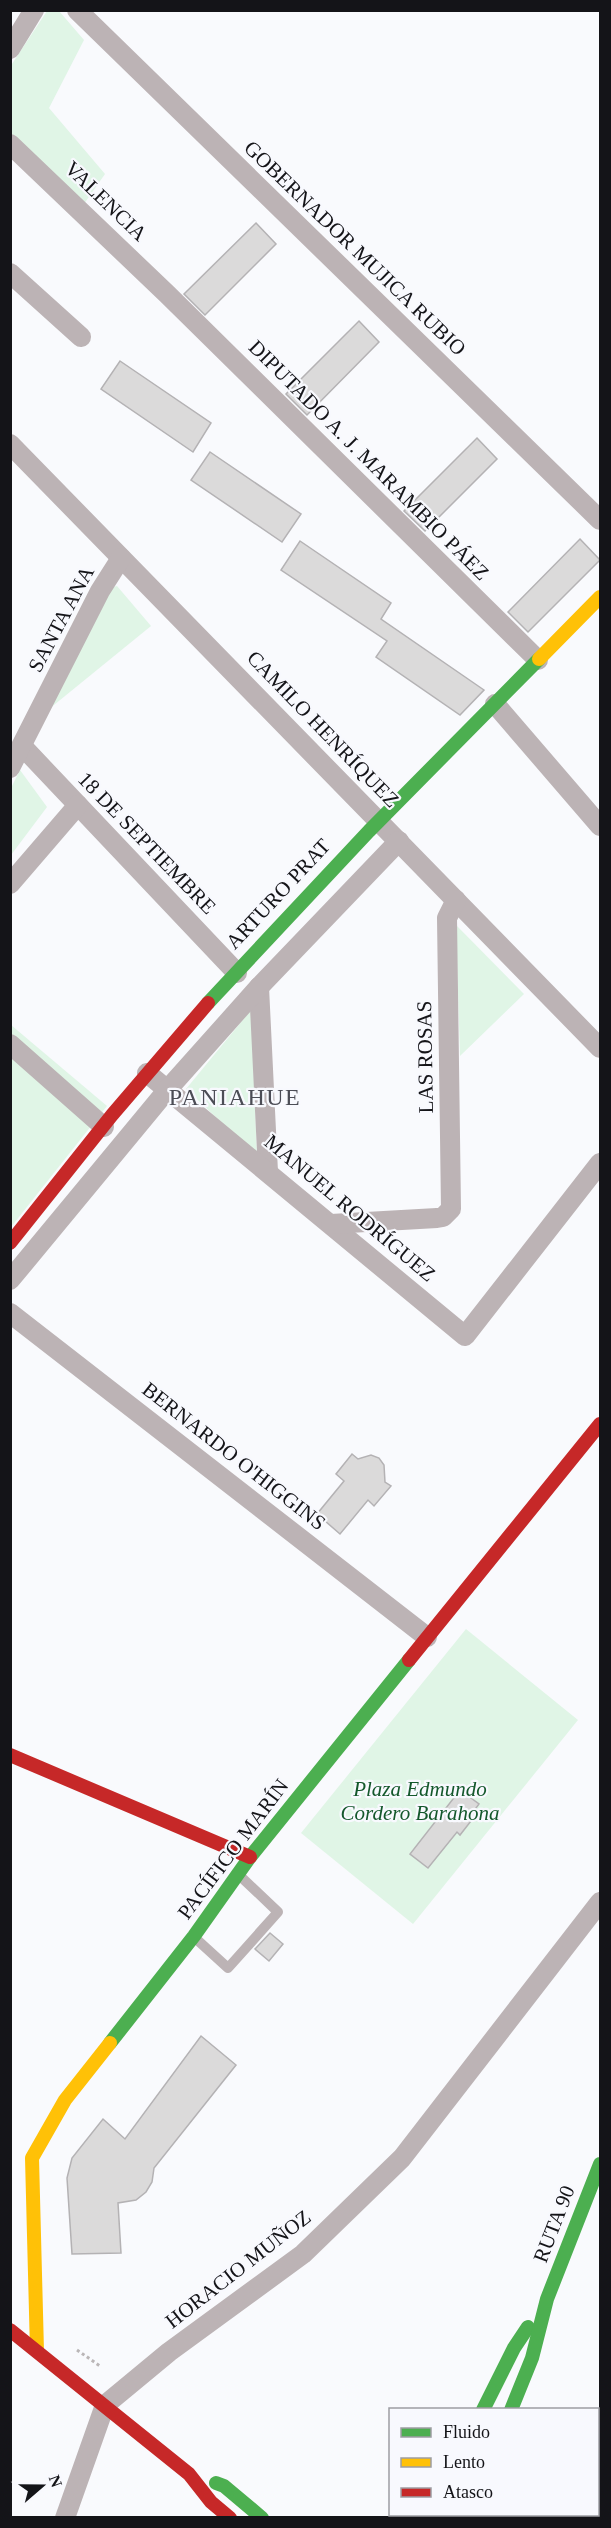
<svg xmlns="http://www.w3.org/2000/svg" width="611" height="2528" font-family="'Times New Roman',serif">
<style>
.green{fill:#e0f5e6}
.building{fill:#dbdada;stroke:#b4b2b4;stroke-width:1.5}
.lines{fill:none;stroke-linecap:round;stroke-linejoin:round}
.path{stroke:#bab6b7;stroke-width:3;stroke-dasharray:3 3;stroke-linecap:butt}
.lane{stroke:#bcb3b5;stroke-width:10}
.street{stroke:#bcb3b5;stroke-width:20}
.fast{stroke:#4caf50;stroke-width:14}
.slow{stroke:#ffc107;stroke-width:14}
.jam{stroke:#c62828;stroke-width:14}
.labels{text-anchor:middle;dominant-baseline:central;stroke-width:4.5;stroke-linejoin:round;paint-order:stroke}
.street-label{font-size:21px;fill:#141418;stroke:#f8f9fe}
.park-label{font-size:21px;font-style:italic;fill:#14582c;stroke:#f8f9fe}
.quarter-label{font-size:24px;letter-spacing:1.5px;fill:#4c4d56;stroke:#f8f9fe}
</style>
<rect width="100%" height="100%" fill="#f9fafd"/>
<g class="green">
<path d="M47,11H59L84,40L49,108L105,174L79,211L11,144L10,67Z"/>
<path d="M117,586L151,626L49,709L100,591Z"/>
<path d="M20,770L47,807L11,855V788Z"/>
<path d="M456,925L524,994L460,1056Z"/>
<path d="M251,1010L257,1156L186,1089Z"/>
<path d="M11,1025L107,1106L11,1227Z"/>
<path d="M466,1629L578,1720L413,1924L301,1833Z"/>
</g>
<g class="building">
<path d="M256,223L276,244L205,315L184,294Z"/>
<path d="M359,321L379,342L307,415L286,394Z"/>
<path d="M120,361L211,423L193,452L101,389Z"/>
<path d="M477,438L497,459L425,531L404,511Z"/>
<path d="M210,452L301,514L282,542L191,480Z"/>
<path d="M580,539L600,560L528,632L508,612Z"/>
<path d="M300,541L391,603L381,619L484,690L460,715L376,657L387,641L281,570Z"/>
<path d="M352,1454L358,1459L371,1455L379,1458L384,1465L385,1482L391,1486L374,1506L368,1500L340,1534L317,1514L344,1481L336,1474Z"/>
<path d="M460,1790L479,1804L468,1819L471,1821L460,1835L457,1832L428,1868L410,1854Z"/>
<path d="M270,1933L283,1944L269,1961L255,1949Z"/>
<path d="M201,2036L236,2065L154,2168L152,2182L146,2192L136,2200L118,2203L121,2253L72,2254L67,2178L72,2158L103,2119L125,2139Z"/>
</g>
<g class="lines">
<path class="path" d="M77,2350L100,2366"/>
<path class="lane" d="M194,1937L228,1968L278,1912L239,1875"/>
<g class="street">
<path d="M77,10L600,520"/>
<path d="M10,49L34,10"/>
<path d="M10,144L167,294L538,660"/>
<path d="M10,273L81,337"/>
<path d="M10,444L600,1048"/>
<path d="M495,704L600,826"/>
<path d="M22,746L237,973"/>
<path d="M10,768L100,591L121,558"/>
<path d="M10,884L78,805"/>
<path d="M259,987L268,1172"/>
<path d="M10,1044L104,1127"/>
<path d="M147,1073L465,1336L600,1163"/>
<path d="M331,1224L437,1218L443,1217L451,1209L447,918L456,900"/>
<path d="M10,1280L168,1089L259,987L399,841"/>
<path d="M10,1313L427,1637"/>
<path d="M504,2514L513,2518"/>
<path d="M65,2518L105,2405L169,2352L303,2254L402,2158L600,1902"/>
</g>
<g class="fast">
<path d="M208,1003L369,831L539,659"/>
<path d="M110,2043L194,1936L250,1857L409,1660"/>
<path d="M483,2410L514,2348L528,2327"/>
<path d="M511,2410L532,2358L547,2299L600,2164"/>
<path d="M216,2483L224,2486L262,2518"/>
<path d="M430,2518L432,2514"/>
<path d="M464,2518L466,2514"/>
</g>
<g class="slow">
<path d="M539,659L600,597"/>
<path d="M37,2351L32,2158L65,2100L110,2043"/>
</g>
<g class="jam">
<path d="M10,1243L112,1115L208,1003"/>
<path d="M409,1660L600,1424"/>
<path d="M10,1755L250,1857"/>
<path d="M10,2330L189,2474L211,2502L230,2518"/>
</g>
</g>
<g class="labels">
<g class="street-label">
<text transform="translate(106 201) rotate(44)">VALENCIA</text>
<text transform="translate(355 248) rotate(44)">GOBERNADOR MUJICA RUBIO</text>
<text transform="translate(369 460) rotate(45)">DIPUTADO A. J. MARAMBIO PÁEZ</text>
<text transform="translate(61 619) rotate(-62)">SANTA ANA</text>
<text transform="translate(323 729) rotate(46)">CAMILO HENRÍQUEZ</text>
<text transform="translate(147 843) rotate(46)">18 DE SEPTIEMBRE</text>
<text transform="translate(278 894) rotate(-47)">ARTURO PRAT</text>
<text transform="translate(425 1057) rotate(-91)">LAS ROSAS</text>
<text transform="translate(350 1208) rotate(40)">MANUEL RODRÍGUEZ</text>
<text transform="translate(234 1456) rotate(38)">BERNARDO O'HIGGINS</text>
<text transform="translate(233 1849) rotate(-53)">PACÍFICO MARÍN</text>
<text transform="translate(554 2224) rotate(-69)">RUTA 90</text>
<text transform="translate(238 2269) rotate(-38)">HORACIO MUÑOZ</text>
</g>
<g class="park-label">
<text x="420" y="1789">Plaza Edmundo<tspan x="420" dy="24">Cordero Barahona</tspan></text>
</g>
<g class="quarter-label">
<text x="235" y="1097">PANIAHUE</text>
</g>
</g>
<rect width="611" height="2528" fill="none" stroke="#141418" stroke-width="24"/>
<rect x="389" y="2408" width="210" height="108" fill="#f8f9fe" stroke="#9d9da2" stroke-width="1.5"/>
<rect x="401" y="2428" width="30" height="9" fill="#4caf50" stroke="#9d9da2" stroke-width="1.5"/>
<text x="443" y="2438" font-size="18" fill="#141418">Fluido</text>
<rect x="401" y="2458" width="30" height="9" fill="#ffc107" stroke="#9d9da2" stroke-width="1.5"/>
<text x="443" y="2468" font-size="18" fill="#141418">Lento</text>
<rect x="401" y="2488" width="30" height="9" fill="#c62828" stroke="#9d9da2" stroke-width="1.5"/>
<text x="443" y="2498" font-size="18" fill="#141418">Atasco</text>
<g transform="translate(42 2486) rotate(70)" stroke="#f8f9fe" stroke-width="4.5" paint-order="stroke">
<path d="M0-4.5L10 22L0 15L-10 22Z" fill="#141418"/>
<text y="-9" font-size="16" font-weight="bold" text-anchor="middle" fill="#141418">N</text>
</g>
</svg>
